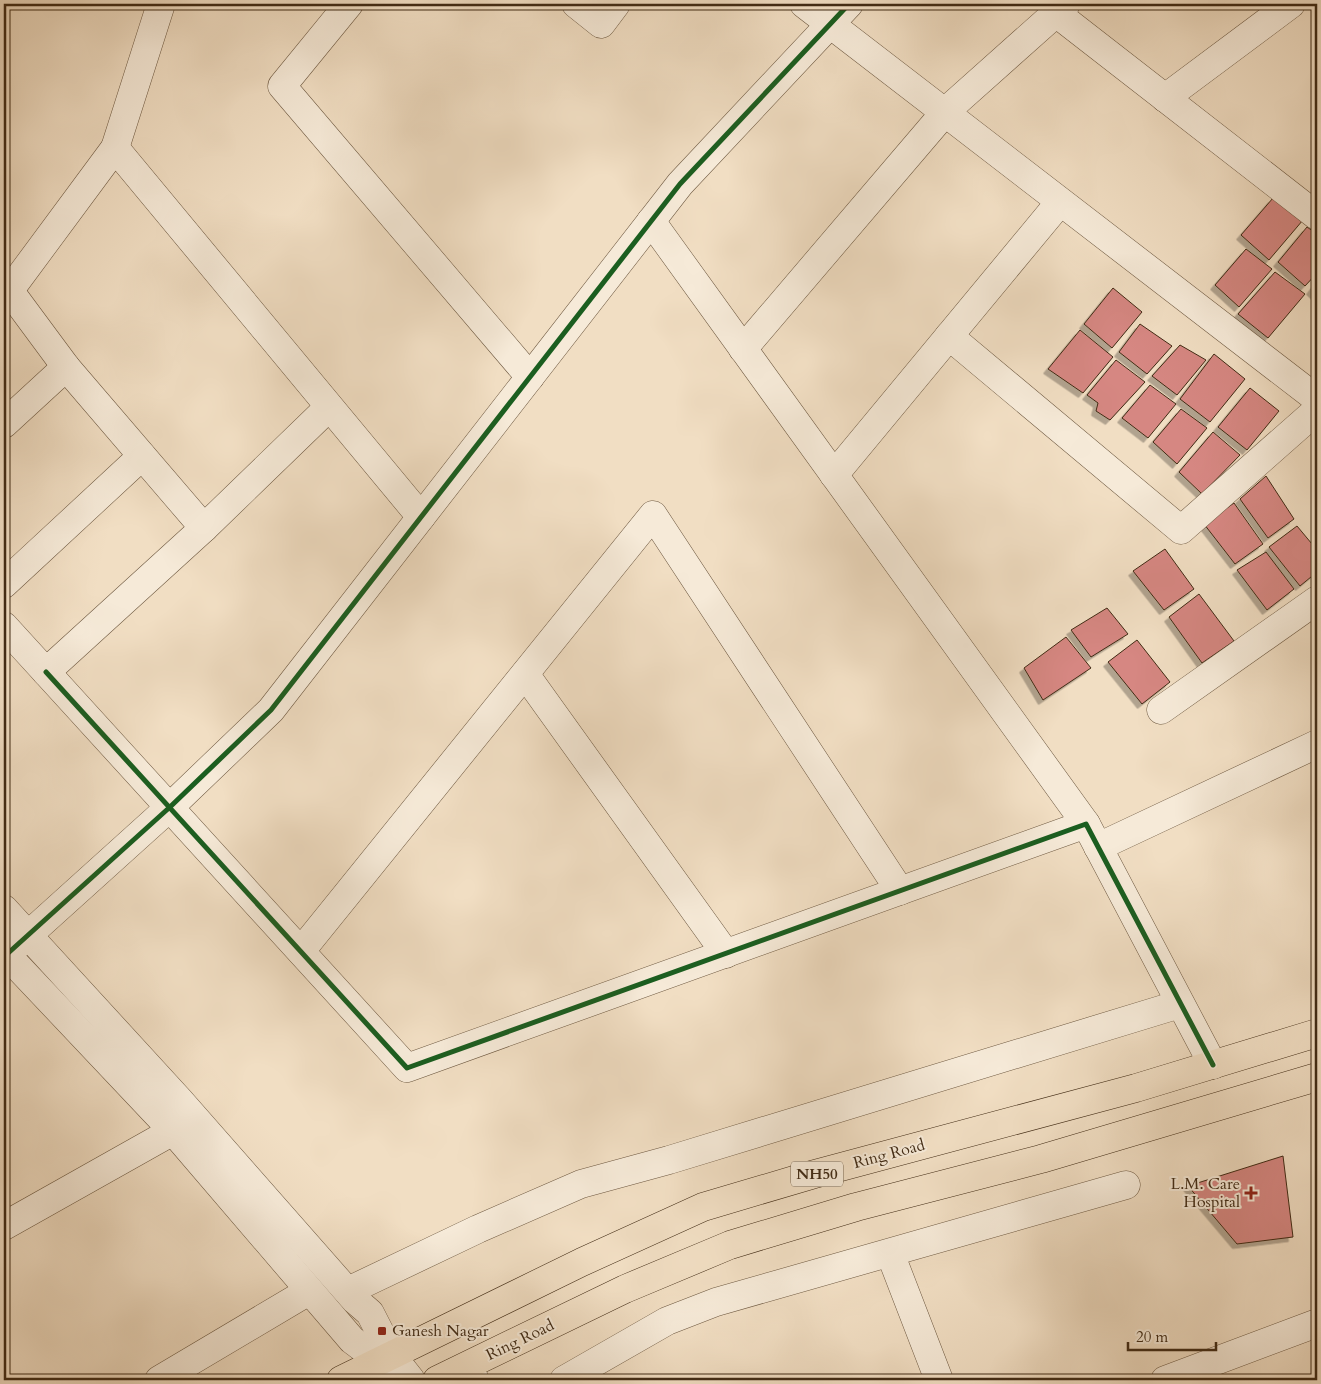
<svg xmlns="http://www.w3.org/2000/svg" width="1321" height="1384" font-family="Cardo,serif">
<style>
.building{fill:#d68782;stroke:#412b15;filter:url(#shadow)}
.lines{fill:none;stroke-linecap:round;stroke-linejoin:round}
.minor-casing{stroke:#6d5840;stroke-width:29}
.highway-casing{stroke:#412b15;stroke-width:29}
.minor{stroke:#f6ead8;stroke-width:28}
.highway{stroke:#f1dec3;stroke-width:28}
.cycleway-casing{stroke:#f6ead8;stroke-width:8}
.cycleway{stroke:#1b5e20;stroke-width:5}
.poi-dot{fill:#8f2418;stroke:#f6ead8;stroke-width:2}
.labels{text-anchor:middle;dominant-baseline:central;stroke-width:4;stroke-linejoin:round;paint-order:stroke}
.shield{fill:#f6ead8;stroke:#776450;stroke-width:1}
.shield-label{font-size:15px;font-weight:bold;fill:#412b15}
.street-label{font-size:16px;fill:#412b15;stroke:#f6ead8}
.poi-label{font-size:16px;fill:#412b15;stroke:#f6ead8;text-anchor:end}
</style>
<defs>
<filter id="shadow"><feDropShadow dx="-4.5" dy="4.5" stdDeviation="0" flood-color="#0004"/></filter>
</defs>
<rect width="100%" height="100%" fill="#f1dec3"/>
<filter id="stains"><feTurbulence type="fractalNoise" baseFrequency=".004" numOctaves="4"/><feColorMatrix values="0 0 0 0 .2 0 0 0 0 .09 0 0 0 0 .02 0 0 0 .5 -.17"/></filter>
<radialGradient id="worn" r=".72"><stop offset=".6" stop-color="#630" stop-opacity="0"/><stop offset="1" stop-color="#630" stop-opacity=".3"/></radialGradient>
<g class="building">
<path d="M1273,198L1303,220L1269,260L1241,235Z"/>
<path d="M1307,227L1317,234V273L1305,286L1278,262Z"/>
<path d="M1246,249L1272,269L1239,307L1215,285Z"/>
<path d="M1275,272L1305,294L1268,338L1238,314Z"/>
<path d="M1317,282V296L1311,290Z"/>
<path d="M1113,288L1142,312L1112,348L1084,324Z"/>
<path d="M1140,324L1172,346L1147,374L1119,352Z"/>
<path d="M1080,330L1113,357L1083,393L1048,369Z"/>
<path d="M1180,345L1206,360L1177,395L1152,376Z"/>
<path d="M1214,354L1245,379L1210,422L1180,399Z"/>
<path d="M1116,360L1145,382L1110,420L1096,411L1098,403L1087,395Z"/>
<path d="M1150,385L1176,404L1148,438L1122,418Z"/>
<path d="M1250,388L1279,411L1247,450L1218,427Z"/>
<path d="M1181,409L1207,428L1177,464L1153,442Z"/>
<path d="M1213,432L1240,455L1202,494L1179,472Z"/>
<path d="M1266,476L1294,519L1268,538L1240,499Z"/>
<path d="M1234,503L1263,544L1235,564L1204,524Z"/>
<path d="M1297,526L1317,550V572L1300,586L1269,547Z"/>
<path d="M1165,549L1194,589L1164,610L1133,571Z"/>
<path d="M1266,552L1294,589L1267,610L1237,570Z"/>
<path d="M1199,594L1234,641L1202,663L1169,617Z"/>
<path d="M1107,608L1128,634L1091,657L1071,630Z"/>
<path d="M1066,637L1091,668L1043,700L1024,668Z"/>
<path d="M1137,640L1170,682L1142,704L1108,662Z"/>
<path d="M1283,1156L1293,1237L1237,1244L1188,1186Z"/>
</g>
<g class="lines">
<g class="minor-casing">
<g id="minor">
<path d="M349,4L282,86L530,377"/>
<path d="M576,4L601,24L616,4"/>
<path d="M804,4L1317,399"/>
<path d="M1056,13L1317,216"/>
<path d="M1165,98L1291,4"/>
<path d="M115,148L161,4"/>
<path d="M651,221L1086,824"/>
<path d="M9,290L66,367"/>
<path d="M4,298L115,148L421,517"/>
<path d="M949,336L1181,530L1317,410"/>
<path d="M743,349L946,111L1066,4"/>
<path d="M4,424L66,367L204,528L46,672L4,626"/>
<path d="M834,475L1060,202"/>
<path d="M204,528L329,407"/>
<path d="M4,584L142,456"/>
<path d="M46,672L407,1068L1086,824L1213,1065"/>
<path d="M525,674L726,954"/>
<path d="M1161,710L1317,600"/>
<path d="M1098,847L1317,744"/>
<path d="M4,909L180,1101L355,1300L370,1313L392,1356L411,1380"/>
<path d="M301,951L653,515L900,891"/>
<path d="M4,952L173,1131L352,1340L380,1361L389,1380"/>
<path d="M6,955L170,807L271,710L680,184L849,4"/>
<path d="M4,1226L173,1131"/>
<path d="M890,1253L939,1380"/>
<path d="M348,1291L478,1229L581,1184L669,1160L1180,1004"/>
<path d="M460,1370L475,1380"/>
<path d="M159,1380L309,1291"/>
<path d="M564,1380L667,1321L716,1302L1126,1185"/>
<path d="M1165,1380L1317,1323"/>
</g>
</g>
<g class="highway-casing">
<g id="highway">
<path d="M341,1380L582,1262L703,1207L811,1175L1136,1088L1317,1033"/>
<path d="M437,1380L625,1289L730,1245L856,1207L1041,1159L1317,1077"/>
</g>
</g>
<use href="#minor" class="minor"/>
<use href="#highway" class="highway"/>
<g class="cycleway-casing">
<g id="cycleway">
<path d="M46,672L407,1068L1086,824L1213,1065"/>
<path d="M6,955L170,807L271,710L680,184L849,4"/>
</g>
</g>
<use href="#cycleway" class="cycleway"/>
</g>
<g class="poi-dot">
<path d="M1248.5 1185.5h5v5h5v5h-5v5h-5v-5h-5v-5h5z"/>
<rect x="377" y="1326" width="10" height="10" rx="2.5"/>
</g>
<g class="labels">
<rect class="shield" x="791" y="1161.5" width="52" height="25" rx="4"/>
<g class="shield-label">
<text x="817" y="1174">NH50</text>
</g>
<g class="street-label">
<text transform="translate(889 1154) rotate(-15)">Ring Road</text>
<text transform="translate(520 1340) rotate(-26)">Ring Road</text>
</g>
<g class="poi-label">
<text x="1240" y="1184">L.M. Care<tspan x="1240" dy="18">Hospital</tspan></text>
<text x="392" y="1331" text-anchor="start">Ganesh Nagar</text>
</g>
</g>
<rect width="1321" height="1384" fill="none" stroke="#f1dec3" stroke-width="20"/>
<rect x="5" y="5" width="1311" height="1374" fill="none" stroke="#412b15" stroke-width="2.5"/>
<rect x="10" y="10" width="1301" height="1364" fill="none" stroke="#412b15"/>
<path d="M1128 1342v8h88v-8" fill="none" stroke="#412b15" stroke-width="2.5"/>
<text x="1136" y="1342" font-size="15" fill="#412b15" stroke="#f6ead8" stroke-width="4" paint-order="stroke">20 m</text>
<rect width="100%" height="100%" filter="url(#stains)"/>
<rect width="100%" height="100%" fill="url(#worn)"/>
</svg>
